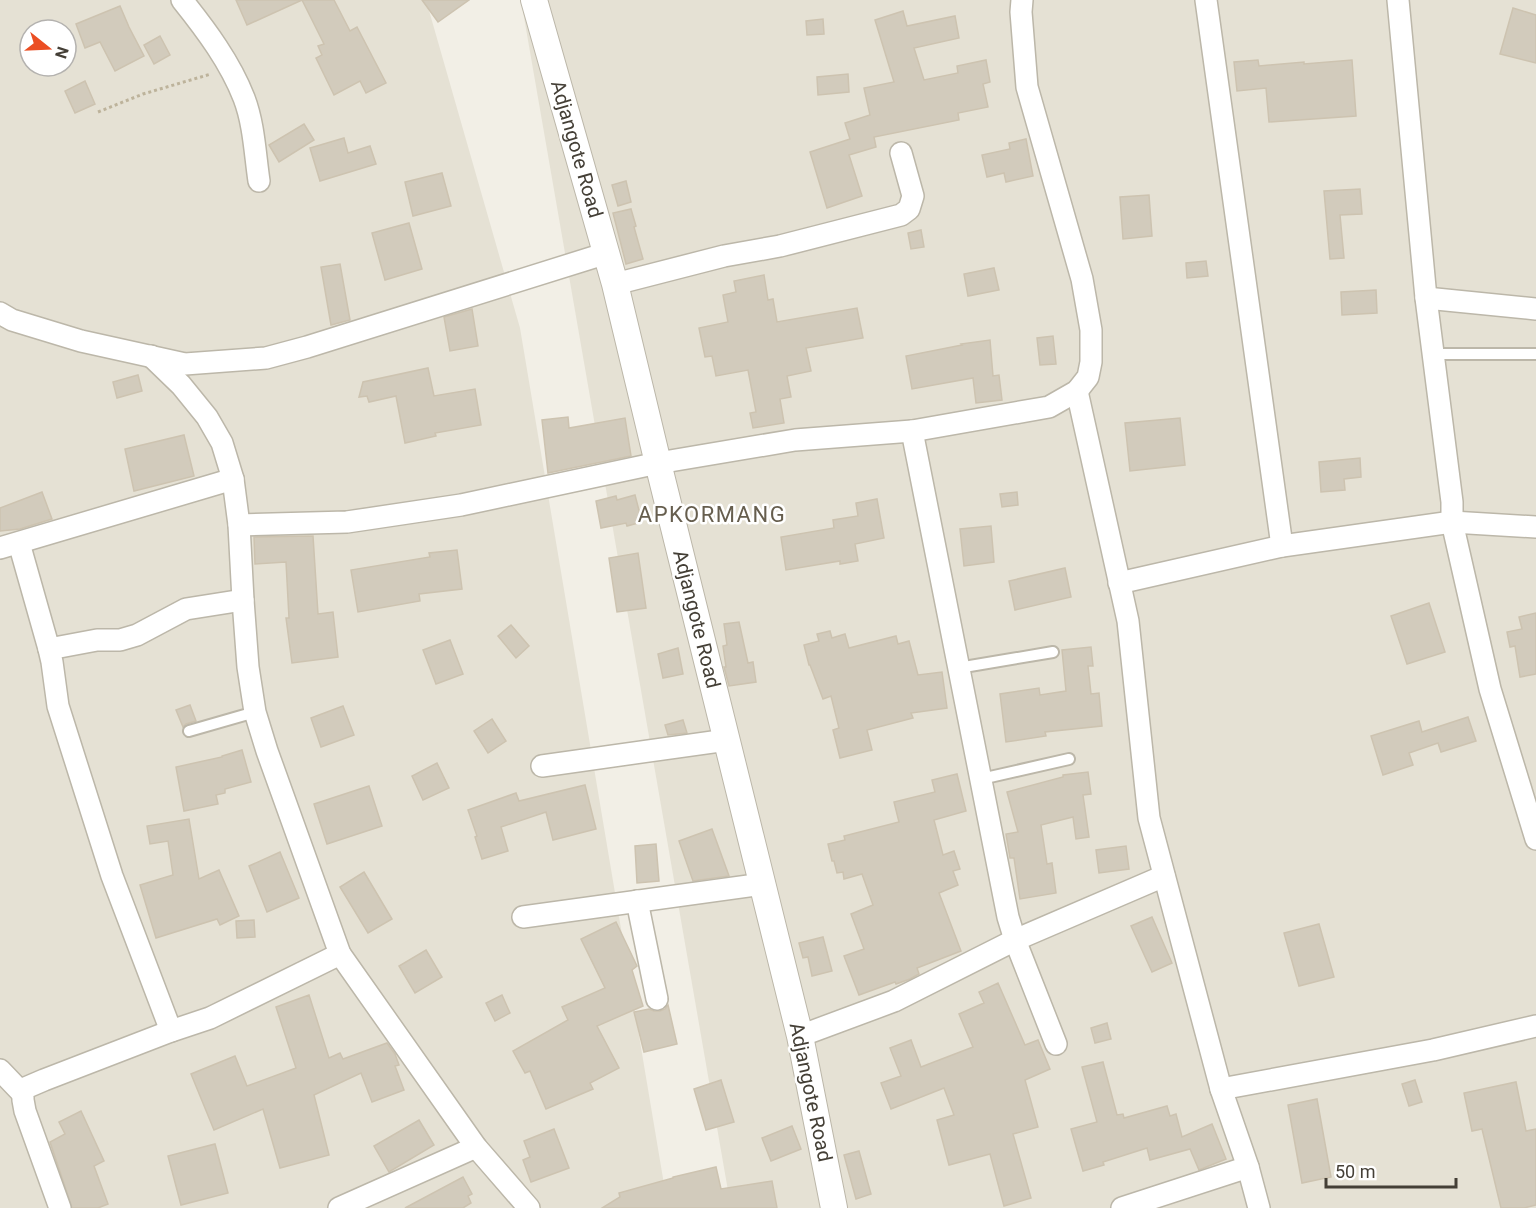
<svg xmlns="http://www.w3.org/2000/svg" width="1536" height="1208" font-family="Roboto,sans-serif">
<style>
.residential{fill:#e5e1d4;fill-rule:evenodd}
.building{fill:#d2cbbc;stroke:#cdc3b0;stroke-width:1.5}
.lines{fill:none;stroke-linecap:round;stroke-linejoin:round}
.service-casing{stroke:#bcb7a9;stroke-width:14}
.minor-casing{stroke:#bcb7a9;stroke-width:24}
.tertiary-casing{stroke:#bcb7a9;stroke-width:28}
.path{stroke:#bdb39b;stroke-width:3;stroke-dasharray:3 3;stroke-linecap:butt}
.service{stroke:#fff;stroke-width:10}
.minor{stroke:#fff;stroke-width:21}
.tertiary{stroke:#fff;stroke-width:26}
.labels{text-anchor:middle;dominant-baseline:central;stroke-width:5;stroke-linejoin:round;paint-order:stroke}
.street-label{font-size:20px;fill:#443f36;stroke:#fff}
.quarter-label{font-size:22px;letter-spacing:1.5px;fill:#665e4e;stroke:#fff}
</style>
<rect width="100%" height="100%" fill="#f2efe6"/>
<g class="residential">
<path d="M0,0H426L520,328L668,1208H0ZM30,30H66V66H30Z"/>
<path d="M521,0H1536V1208H731Z"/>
</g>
<g class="building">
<path d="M236,0H334L350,31L357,27L386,83L366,93L360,81L334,95L316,58L322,55L318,46L324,44L302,0L247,25Z"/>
<path d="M422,0H469L438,22Z"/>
<path d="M120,6L129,27L144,56L115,71L100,42L85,48L76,24Z"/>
<path d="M1513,8L1536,15V63L1500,54Z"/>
<path d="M903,11L907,26L955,16L959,38L914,48L924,80L958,73L957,66L986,60L990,82L983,84L988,107L958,113L959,120L874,137L876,147L849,155L862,196L827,208L810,152L850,139L845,123L870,115L864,88L894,82L875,20Z"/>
<path d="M823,19L824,34L807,35L806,21Z"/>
<path d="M160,36L170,55L154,64L144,45Z"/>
<path d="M1258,60L1259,66L1304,62V64L1352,60L1356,116L1269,122L1266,88L1237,91L1234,62Z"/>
<path d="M848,74L849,92L818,95L817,77Z"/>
<path d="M85,81L95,104L75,113L65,91Z"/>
<path d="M304,124L314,140L279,162L269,145Z"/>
<path d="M344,138L348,153L370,146L376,164L320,181L310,148Z"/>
<path d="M1026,139L1033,176L1006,182L1004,173L987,177L982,155L1010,149L1009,143Z"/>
<path d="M442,173L451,206L413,216L405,182Z"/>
<path d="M626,181L631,202L618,206L612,185Z"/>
<path d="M1360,189L1362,214L1340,215L1344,258L1330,259L1324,191Z"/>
<path d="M1149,195L1152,236L1123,239L1120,197Z"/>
<path d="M631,209L636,226L634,227L643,259L626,264L613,213Z"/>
<path d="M409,223L422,269L385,280L372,233Z"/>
<path d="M921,230L924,247L911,249L908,233Z"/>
<path d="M1206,261L1208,276L1187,278L1186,263Z"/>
<path d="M340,264L350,320L331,325L321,267Z"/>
<path d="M994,268L999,290L968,296L964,274Z"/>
<path d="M764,275L768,300L773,299L777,322L857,308L863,338L806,348L811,371L787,376L791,397L780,399L784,423L753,428L750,413L756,412L748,370L716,376L712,356L705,357L699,328L728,322L723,295L736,292L734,281Z"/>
<path d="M1376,290L1377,313L1342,315L1341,292Z"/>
<path d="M472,309L478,346L450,351L444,317Z"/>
<path d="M1053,336L1056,364L1040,365L1037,338Z"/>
<path d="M990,340L993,376L999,375L1002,400L976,403L973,378L912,389L906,356L962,345L961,344Z"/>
<path d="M428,368L434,396L475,389L481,425L435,433L436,436L405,443L396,396L369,402L367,396L359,397L363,382Z"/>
<path d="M138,375L142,391L117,398L113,382Z"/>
<path d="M568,417L569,428L625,418L631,456L548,473L542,420Z"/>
<path d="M1180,418L1185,465L1130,471L1125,423Z"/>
<path d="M184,435L194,476L134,491L125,449Z"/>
<path d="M1360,458L1361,477L1344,479L1345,490L1321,492L1319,462Z"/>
<path d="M42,492L52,519L20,529L0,531V508Z"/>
<path d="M1017,492L1018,505L1002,507L1000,494Z"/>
<path d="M635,495L642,522L627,526L626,523L601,528L596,501L616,496L617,500Z"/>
<path d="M877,499L884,538L855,544L858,561L840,564V561L786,570L781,537L834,528L833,520L858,516L856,503Z"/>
<path d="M991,526L994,562L964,566L960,529Z"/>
<path d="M313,536L318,614L333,612L338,657L292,663L286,618H289L286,562L255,564L254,537Z"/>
<path d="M457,550L462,589L419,594L420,601L358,612L351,570L430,557L429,553Z"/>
<path d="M638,553L646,608L617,612L609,558Z"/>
<path d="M1065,568L1071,597L1015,610L1009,581Z"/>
<path d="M1429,603L1445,652L1407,664L1391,616Z"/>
<path d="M1536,613V674L1520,677L1515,646L1510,647L1507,632L1522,629L1519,617Z"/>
<path d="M739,622L748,663L753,662L756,682L729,686L724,667H726L723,646L727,645L724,624Z"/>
<path d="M511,625L529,646L516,658L498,636Z"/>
<path d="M830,631L832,638L845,634L849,648L896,636L898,644L909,641L918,675L942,672L947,708L911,713L913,718L867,730L872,750L840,758L833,730L839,728L831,696L823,699L810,665H809L804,645L819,641L817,634Z"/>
<path d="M450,640L463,674L436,684L423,650Z"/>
<path d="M1091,647L1093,666H1088L1091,694L1099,693L1102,726L1045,732L1046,736L1006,742L1000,694L1039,688L1040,695L1066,691L1062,650Z"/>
<path d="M678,648L683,674L663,678L658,654Z"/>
<path d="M190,705L196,721L186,724L183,727L176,710Z"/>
<path d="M343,706L354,735L321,747L311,718Z"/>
<path d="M1468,717L1476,741L1441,752L1438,743L1409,753L1413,765L1383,775L1371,736L1419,721L1422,732Z"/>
<path d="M492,719L506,741L488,753L474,731Z"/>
<path d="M683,720L687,733L668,735L665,725Z"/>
<path d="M242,750L251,782L225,789V793L216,795L218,804L184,811L176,767L222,757V756Z"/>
<path d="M437,763L449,788L423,800L412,776Z"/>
<path d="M1088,772L1091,794L1083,795L1089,837L1076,839L1073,817L1041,825L1047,864L1052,863L1056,893L1020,899L1014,858H1010L1006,834L1018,832L1007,792L1063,777V775Z"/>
<path d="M957,774L966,811L934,820L943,855L954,851L960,869L953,871L958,885L939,893L961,951L917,968L919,974L910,979L896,984L895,982L859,995L844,956L864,949L851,914L873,905L862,874L844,879L843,872L837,873L834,861H832L828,844L845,840L844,836L899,822L894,802L935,792L932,780Z"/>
<path d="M585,785L596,829L553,840L546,812L501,827L508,851L482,859L475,837L477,836L468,810L516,793L519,801Z"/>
<path d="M369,786L382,826L327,844L314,804Z"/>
<path d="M189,819L199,879L219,870L239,916L220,925L217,919L156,938L140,885L173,875L168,841L150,844L147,826Z"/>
<path d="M712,829L729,876L693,881L679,841Z"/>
<path d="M656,844L659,881L637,883L635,846Z"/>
<path d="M1126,846L1129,869L1099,873L1096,850Z"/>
<path d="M280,852L299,898L267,912L249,866Z"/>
<path d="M364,872L392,919L368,933L340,887Z"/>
<path d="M1152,917L1172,963L1152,972L1131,926Z"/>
<path d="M254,920L255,937L237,938L236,921Z"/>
<path d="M616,922L637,966L632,970L643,1006L597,1026L619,1068L590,1083L593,1089L546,1109L530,1071L525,1073L513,1051L568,1020L562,1007L605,988L581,939Z"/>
<path d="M1319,924L1334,977L1299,986L1284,933Z"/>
<path d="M823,937L832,971L812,976L808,957L803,958L799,943Z"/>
<path d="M426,950L442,977L415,993L399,966Z"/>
<path d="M998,983L1025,1045L1038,1040L1050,1069L1025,1080L1038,1127L1013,1134L1031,1198L1004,1206L990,1154L949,1165L937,1120L954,1115L944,1088L891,1109L881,1083L901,1076L890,1048L911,1040L921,1067L973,1047L959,1014L984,1003L979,992Z"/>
<path d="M309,995L329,1058L340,1053L343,1059L387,1043L395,1054L399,1065L395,1066L404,1090L372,1102L361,1073L314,1095L329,1155L280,1168L263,1109L214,1130L191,1074L235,1056L247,1086L296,1068L276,1007Z"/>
<path d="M502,995L510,1013L495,1021L486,1003Z"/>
<path d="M668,1005L677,1044L644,1052L634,1012L649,1009L654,1011H660L665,1009Z"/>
<path d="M1107,1023L1111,1039L1095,1043L1091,1028Z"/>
<path d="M1103,1062L1117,1115L1123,1114L1124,1118L1167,1106L1170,1116L1176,1114L1182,1137L1212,1124L1226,1159L1199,1170L1190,1149L1150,1160L1147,1148L1103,1162L1104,1165L1083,1171L1071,1129L1097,1122L1082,1067Z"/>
<path d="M721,1080L734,1122L706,1130L694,1089Z"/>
<path d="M1415,1080L1422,1102L1409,1106L1402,1084Z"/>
<path d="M1516,1082L1526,1131L1536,1129V1205L1524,1208H1501L1482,1129L1472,1131L1464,1093Z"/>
<path d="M1317,1099L1331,1177L1302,1183L1288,1105Z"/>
<path d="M81,1111L104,1161L94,1166L108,1204L98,1208H72L50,1142L65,1134L59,1122Z"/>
<path d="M419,1120L434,1145L389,1172L374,1146Z"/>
<path d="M792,1126L801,1149L771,1161L762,1138Z"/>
<path d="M554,1129L569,1168L531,1182L523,1160L530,1157L524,1141Z"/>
<path d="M215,1144L228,1193L181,1205L168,1156Z"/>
<path d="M859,1151L871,1194L856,1199L844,1155Z"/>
<path d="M716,1167L721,1189L772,1181L777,1208H602L620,1197L619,1193L673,1178V1177Z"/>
<path d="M463,1177L472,1194L468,1196L471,1203L463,1208H405Z"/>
</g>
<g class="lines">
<g class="service-casing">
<g id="service">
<path d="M1433,354H1536"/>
<path d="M958,668L1053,652"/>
<path d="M189,731L255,712"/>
<path d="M981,779L1069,759"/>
</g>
</g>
<g class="minor-casing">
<g id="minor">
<path d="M182,0C206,30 230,62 244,98C254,124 255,154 259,181"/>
<path d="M1206,0L1282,546"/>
<path d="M1398,0L1426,298L1452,502V522L1490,689L1536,839"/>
<path d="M615,284L724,256L780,246L901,215L909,209L913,196L901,153"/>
<path d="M1426,298L1536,309"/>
<path d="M0,313L12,320L81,341L185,364L266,358L307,347L607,253"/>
<path d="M151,356L181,385L207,417L222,443L233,479L239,525L243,600L248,667L255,712L267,751L340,954L476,1147L529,1208"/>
<path d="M1077,391L1128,621L1149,818L1221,1089L1248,1167"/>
<path d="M912,431L1008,917L1015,940L1056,1044"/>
<path d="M239,525L347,522L461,505L658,463L795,440L912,431L1049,407L1077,391L1088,377L1091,362V330L1082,279L1027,87L1021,12L1022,0"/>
<path d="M19,543L49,649"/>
<path d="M0,548L233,479"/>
<path d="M1119,583L1282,546L1452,522L1536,527"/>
<path d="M542,766L727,740"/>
<path d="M637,901L657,999"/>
<path d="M523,917L763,884"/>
<path d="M171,1031L112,876L58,706L52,662L49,649L97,640H120L137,635L186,609L243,600"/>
<path d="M800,1036L894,1001L1015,940L1164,876"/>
<path d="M0,1070L22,1093"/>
<path d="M1221,1089L1433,1050L1536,1026"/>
<path d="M60,1208L25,1111L23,1100V1089L44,1080L171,1031L210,1018L340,954"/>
<path d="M339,1208L476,1147"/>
<path d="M1122,1208L1248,1167L1259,1208"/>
</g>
</g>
<g class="tertiary-casing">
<path id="tertiary" d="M534,0L615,284L658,463L800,1036L834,1208"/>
</g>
<path class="path" d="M98,112L143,94L211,74"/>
<use href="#service" class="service"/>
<use href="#minor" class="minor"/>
<use href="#tertiary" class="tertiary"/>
</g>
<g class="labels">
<g class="street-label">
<text transform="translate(577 149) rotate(74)">Adjangote Road</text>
<text transform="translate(697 619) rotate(76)">Adjangote Road</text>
<text transform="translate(811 1092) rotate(78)">Adjangote Road</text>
</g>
<g class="quarter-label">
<text x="712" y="514">APKORMANG</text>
</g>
</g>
<g transform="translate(48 48) rotate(108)"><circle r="28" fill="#ffffff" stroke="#b4b2af" stroke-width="1.5"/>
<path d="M0-4.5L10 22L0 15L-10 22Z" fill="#eb4e23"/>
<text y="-9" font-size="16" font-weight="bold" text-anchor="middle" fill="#443f36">N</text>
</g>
<path d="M1326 1178v9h130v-9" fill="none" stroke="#443f36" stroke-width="3"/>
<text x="1335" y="1178" font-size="18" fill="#443f36" stroke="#ffffff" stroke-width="4.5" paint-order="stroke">50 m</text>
</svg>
